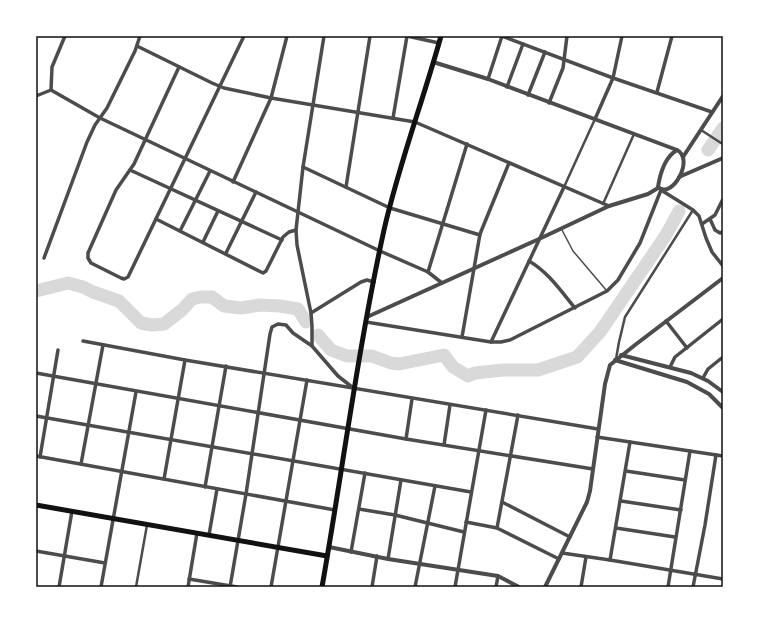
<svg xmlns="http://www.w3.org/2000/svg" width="759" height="623" font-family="Lato,sans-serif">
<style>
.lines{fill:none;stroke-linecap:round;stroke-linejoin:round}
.river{stroke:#d9d9d9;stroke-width:13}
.service{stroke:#4c4c4c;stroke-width:1.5}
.pedestrian{stroke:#4c4c4c;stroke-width:2.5}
.minor{stroke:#4c4c4c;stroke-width:3.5}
.tertiary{stroke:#4c4c4c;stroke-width:4}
.secondary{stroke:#111;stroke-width:5}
.neatline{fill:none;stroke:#111;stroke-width:1.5}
</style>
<rect width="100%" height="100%" fill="#fff"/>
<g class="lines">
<g class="river">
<path d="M708,150L723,128"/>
<path d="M36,291L68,283L83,287L93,292L119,301L141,323L152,325L164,324L182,310L192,299L201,297H212L224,306L241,308L260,305L280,306L298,309L306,322"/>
<path d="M318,335L331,350L347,356H372L391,363L399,364L444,355L453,367L468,376L475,373L503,370H538L577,357L600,332L666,235L679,211"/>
</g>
<path class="service" d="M562,230L573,251L607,291"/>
<g class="pedestrian">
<path d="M701,130L721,143"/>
<path d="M564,187L595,119"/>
<path d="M603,204L634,134"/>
<path d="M616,359L619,342L625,317L693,210"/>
<path d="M136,587L147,525"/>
</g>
<g class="minor">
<path d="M65,36L52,67L51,90L100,118L380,251L428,272L442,283"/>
<path d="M407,36L439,43"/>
<path d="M502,36L613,78L712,112"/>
<path d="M137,46L212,83L224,88L271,98L415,122L609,206"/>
<path d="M179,67L134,164L116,190L88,253V258L91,263L121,278L124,279L128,277L244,36"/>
<path d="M488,79L502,36"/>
<path d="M507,87L523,44"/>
<path d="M657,92L672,36"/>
<path d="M528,95L545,52"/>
<path d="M36,96L51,90"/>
<path d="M549,103L563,68L567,36"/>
<path d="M393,118L407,36"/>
<path d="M595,119L613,78L622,36"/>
<path d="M303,167L390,208L480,235"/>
<path d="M130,170L282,240"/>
<path d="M233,182L271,98L287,36"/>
<path d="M346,187L370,36"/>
<path d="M156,219L263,273L266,271L283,237L289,232L296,230"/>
<path d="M710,219L715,230L720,233L723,232"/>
<path d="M702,224L715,215L723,199"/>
<path d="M180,231L210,171"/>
<path d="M203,242L218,211"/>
<path d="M226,253L256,192"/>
<path d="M44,258L87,142L95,125L107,108L135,51L140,36"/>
<path d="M529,261C548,272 561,291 575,308"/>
<path d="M428,272L467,144"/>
<path d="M311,313L361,282L367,280L374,282"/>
<path d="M666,321L687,348"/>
<path d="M366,322L491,342H501L510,340L607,291L618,280L640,243L661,190L693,210L699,216L706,238L712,252L723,266"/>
<path d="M462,337L480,234L509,163"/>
<path d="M83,341L185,360L598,429"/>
<path d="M491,342L564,187"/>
<path d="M312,346V326L311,313L297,245L296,230L303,167L324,36"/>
<path d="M670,367L675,357L723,319"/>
<path d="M36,373L406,439L593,469"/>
<path d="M703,378L708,369L723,357"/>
<path d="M36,416L471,492"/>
<path d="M597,437L723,456"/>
<path d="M406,439L412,399"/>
<path d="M444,445L450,405"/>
<path d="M36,456L335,510"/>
<path d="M40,457L58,350"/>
<path d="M81,464L103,345"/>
<path d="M626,471L685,480"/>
<path d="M164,479L185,360"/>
<path d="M205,487L226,366"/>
<path d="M621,501L681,510"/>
<path d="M502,502L570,537"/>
<path d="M359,509L395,515L464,532"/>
<path d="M466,522L497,528L559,559"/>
<path d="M497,528L518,415"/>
<path d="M616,528L675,537"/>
<path d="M209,535L217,489"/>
<path d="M36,551L105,563"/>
<path d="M351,552L365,473"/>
<path d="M562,553L610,560L723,579"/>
<path d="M388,559L401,480"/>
<path d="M610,560L630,442"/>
<path d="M189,579L237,587"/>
<path d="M59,587L72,511"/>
<path d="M101,587L136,392"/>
<path d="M188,587L197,533"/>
<path d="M230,587L246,494L270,334L272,327L278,324L286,325L293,333L312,346L338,376L352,387"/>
<path d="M271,587L307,380"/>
<path d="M372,587L377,556"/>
<path d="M415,587L435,486"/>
<path d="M455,587L486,410"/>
<path d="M496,587L498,576"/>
<path d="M581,587L586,557"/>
<path d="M668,587L690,451"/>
<path d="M693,587L705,525L716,455"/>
</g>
<g class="tertiary">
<path d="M433,62L488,79L677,150"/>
<path d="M677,150C695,159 672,200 658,187C660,174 665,157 677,150Z"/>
<path d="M683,157L723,96"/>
<path d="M679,177L723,158"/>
<path d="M367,317L539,239L609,206L648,194L658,188"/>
<path d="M621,355L691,373L708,381L723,392"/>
<path d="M615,360L687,382L709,394L723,408"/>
<path d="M329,547L388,559L498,576L519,587"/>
<path d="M545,587L587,502L590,491L605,384L610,365L635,345L723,278"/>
</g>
<g class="secondary">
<path d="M36,505L327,556"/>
<path d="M322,587C343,468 358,348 384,230C399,164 423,101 441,36"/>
</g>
</g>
<rect width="759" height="623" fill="none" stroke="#ffffff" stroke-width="74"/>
<rect x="37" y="37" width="685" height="549" class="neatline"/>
</svg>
